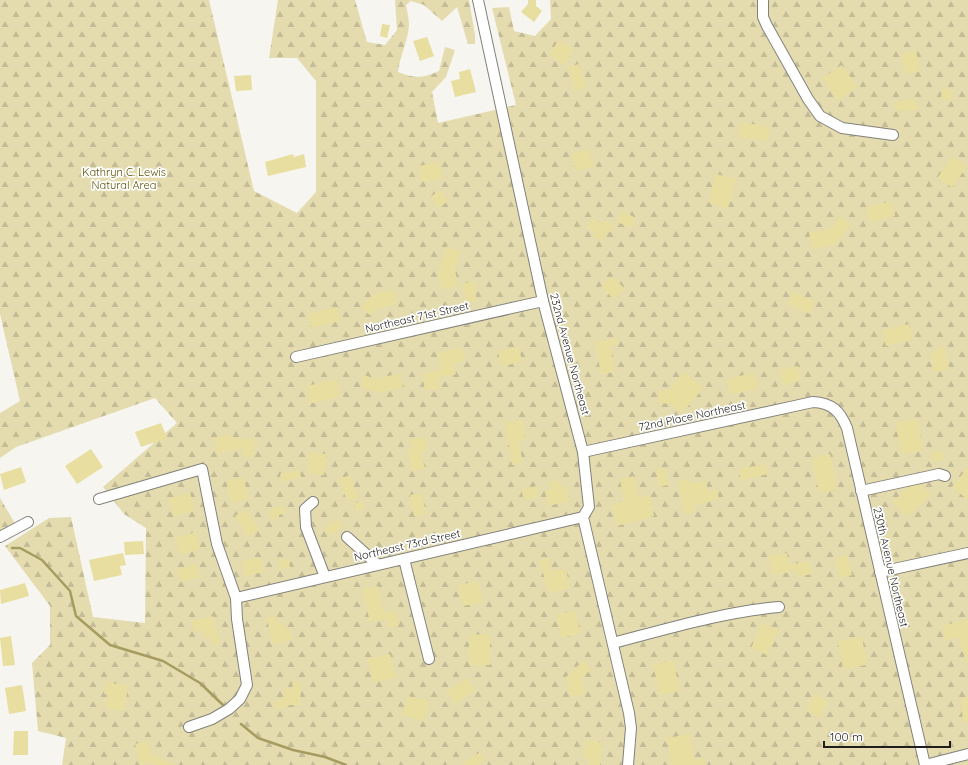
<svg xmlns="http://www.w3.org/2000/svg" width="968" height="765" font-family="Quicksand,sans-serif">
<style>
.forest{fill:url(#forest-firs)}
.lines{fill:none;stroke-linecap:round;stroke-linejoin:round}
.stream{stroke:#a69c5f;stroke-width:2.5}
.building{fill:#e8de9f}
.minor-casing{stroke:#82817b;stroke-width:12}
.minor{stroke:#fff;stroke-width:10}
.labels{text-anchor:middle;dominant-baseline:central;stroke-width:3.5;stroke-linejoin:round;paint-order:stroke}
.park-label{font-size:11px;fill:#5c5001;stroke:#fff}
.street-label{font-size:11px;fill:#1f1e1c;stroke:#fff}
</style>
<defs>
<pattern id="forest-firs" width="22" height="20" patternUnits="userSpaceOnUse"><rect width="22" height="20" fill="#e4dcaf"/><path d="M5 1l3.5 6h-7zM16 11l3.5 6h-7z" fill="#c3bc96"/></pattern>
</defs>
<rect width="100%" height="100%" fill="#f6f5ef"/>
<g class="forest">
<path d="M0,0H209L254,191L297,213L316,192V81L297,58H269L278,0H355L367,42L385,45L397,30L395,0H469L475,35V44H468L457,7L442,21L424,5L411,1L406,5C407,12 409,18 409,25C408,41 400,55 398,72C414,79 423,78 439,71L445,47L455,50L446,77L432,92L438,123L516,105L492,8L509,7L514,31L535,36L551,19L550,0H968V765H62L66,738L38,731L32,663L50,645V606L5,546L49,518L71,517L93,617L145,623L146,528L124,514L103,487L177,423L155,398L16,447L0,458V413L20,401L0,314Z"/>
<path d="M0,498L17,527L0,537Z"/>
</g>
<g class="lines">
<g class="stream">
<path d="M12,548H20L42,560L70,591L76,616L110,645L163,661L200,683L223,705"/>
<path d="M241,724L258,738L293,750L325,757L346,765"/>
</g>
</g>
<g class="building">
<path d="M528,0H536V6L542,11L534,22L521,12L528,4Z"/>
<path d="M382,24L390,25L387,38L380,36Z"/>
<path d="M427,37L434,56L420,61L413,41Z"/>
<path d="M559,40L574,50L563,65L549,54Z"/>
<path d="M916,51L920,71L905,74L901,54Z"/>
<path d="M579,64L586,87L575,91L568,67Z"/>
<path d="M842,65L857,87L837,100L822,78Z"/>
<path d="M470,69L476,92L455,97L451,81L460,79L459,72Z"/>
<path d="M251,75L252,90L236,91L234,76Z"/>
<path d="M942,89H952V100L941,99Z"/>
<path d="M915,98L918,109L896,111L894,103Z"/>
<path d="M740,122L770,127L767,141L738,137Z"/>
<path d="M589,149L594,166L576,171L571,154Z"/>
<path d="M293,154L294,157L304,154L306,167L268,176L265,162Z"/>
<path d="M953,156L967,166L952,188L938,177Z"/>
<path d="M439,162L443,178L422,182L419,166Z"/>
<path d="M716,174L736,179L728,208L709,203Z"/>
<path d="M440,190L448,201L439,208L430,197Z"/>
<path d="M892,201L895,216L870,222L866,207Z"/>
<path d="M622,211L636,218L631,228L617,222Z"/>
<path d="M840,216L851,224L836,244L813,249L809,233L830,229Z"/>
<path d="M591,218L604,224L605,221L614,225L611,232L607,230L603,241L593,237L595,232L587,228Z"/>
<path d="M447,246L461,251L455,270L458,286L442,289L438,273Z"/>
<path d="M612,276L625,289L613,299L601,286Z"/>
<path d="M474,281L477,292L475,293L477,300L467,302L462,284Z"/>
<path d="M394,290L397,304L376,309L371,316L361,308L372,295Z"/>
<path d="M793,292L815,301L810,314L788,304Z"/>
<path d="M337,307L340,321L311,328L308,314Z"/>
<path d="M909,324L913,339L886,346L882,330Z"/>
<path d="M617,338L618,345L610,346L615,372L601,374L595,342Z"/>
<path d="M462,347L465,361L453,364L456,374L438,378L440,388L425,390L422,374L441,370L437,353Z"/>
<path d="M519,347L522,362L501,366L498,351Z"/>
<path d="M944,347L949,369L934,372L930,354L937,352L936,348Z"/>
<path d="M797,366L801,380L783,385L779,370Z"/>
<path d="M684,372L704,388L682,413L670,403L659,404L658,391L668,390Z"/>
<path d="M754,372L759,388L731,395L726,380Z"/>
<path d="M400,373L403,387L380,393L360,387L364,375L376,379Z"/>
<path d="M337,379L341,396L309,404L306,386Z"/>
<path d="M918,419L923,451L901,454L896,423Z"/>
<path d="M523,420L525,440L518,441L523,462L512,465L505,422Z"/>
<path d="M161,423L167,438L141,447L135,432Z"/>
<path d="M232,434L233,438L255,439L253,457L242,456L243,448L217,453L214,438Z"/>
<path d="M424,437L427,451L421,452L425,468L412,471L407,450L412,448L410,440Z"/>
<path d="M91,449L103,467L77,484L65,466Z"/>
<path d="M943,451L945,460L932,462L930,453Z"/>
<path d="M310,452L327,454L324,475L307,473Z"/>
<path d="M830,454L837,489L819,493L812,458Z"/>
<path d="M766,464L768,474L741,480L739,469Z"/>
<path d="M21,467L26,482L4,490L0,474Z"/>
<path d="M968,467V500L952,487Z"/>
<path d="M664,468L668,485L659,487L656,470Z"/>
<path d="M299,470L301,477L281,482L280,474Z"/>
<path d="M350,475L358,498L347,501L339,479Z"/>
<path d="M634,476L639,498L650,495L654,516L617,526L612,505L624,501L620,479Z"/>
<path d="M243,477L249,498L232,503L226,481Z"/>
<path d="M689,479L690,484L706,481L708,492L717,490L719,499L694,505L695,512L685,515L678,481Z"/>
<path d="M558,480L560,487L566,485L570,501L548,506L545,491L551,489L549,482Z"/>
<path d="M921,484L931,495L907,517L893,502L908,487Z"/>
<path d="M536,486L539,497L524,500L521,490Z"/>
<path d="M190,493L195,511L174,516L169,498Z"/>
<path d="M422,493L426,514L414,516L410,495Z"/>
<path d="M363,501L365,509L355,511L354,503Z"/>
<path d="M285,506L286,513L279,515V519L271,520L269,509Z"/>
<path d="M247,509L259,530L247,537L235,516Z"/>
<path d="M338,519L343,526L329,536L324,529Z"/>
<path d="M196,532L200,549L180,555L175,538Z"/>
<path d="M143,541L144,554L125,555L124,542Z"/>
<path d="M123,553L126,565L120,566L122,575L94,581L89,560Z"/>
<path d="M787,553L789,565L809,561L812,574L797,577L796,571L772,575L769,556Z"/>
<path d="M847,555L852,575L840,578L835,558Z"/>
<path d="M261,557L264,572L245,576L242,561Z"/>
<path d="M548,558L551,572L566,569L570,588L548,593L540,560Z"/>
<path d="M285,559L286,561L289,560L290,568L280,569L278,560Z"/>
<path d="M197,564L200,577L180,582L177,569Z"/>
<path d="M478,581L483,602L463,606L458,585Z"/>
<path d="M25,583L29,596L1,604L0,590Z"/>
<path d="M378,586L384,613L396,610L399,625L388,628L386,619L370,622L362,589Z"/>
<path d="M574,610L581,633L562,638L556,615Z"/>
<path d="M213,616L220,643L212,645L210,636L204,638L202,630L194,632L192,621Z"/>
<path d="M276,616L278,624L283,623L284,628L289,627L292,640L272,644L267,618Z"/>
<path d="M968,619V663H966L959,637L946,641L942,626Z"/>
<path d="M762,623L778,630L767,655L751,648Z"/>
<path d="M469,634L490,635V665H469Z"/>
<path d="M11,636L15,665L3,666L0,638Z"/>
<path d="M862,637L867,665L843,669L838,641Z"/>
<path d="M390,654L396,677L373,683L367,659Z"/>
<path d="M673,660L680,691L660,695L653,665Z"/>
<path d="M583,661L591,669L581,679L585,694L570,697L566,677Z"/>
<path d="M467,678L475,691L455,704L447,691Z"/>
<path d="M106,682L128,686L124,711L105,708L108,694H104Z"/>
<path d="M292,682L301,683L300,705H290L277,711L273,703L284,697V688H293Z"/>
<path d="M22,685L26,711L9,714L5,688Z"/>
<path d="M814,694L828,701L820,718L806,711Z"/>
<path d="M408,696L429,701L424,721L402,715Z"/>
<path d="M968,697V722L963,723L961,698Z"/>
<path d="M14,731H28V755H13Z"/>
<path d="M690,734L694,759L704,758L705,765H671L667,738Z"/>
<path d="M587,739L602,743L600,765H589L590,759L583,758Z"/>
<path d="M148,741L151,754L176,765H155L151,763L141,765L135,744Z"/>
<path d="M480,752L485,760L477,765H461Z"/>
</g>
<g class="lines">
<g class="minor-casing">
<g id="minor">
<path d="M478,0L543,301L583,452L589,507L583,517L629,713L631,728L628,765"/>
<path d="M763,0V17L767,26L808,99L820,116L842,128L893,135"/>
<path d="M296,357L543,301"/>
<path d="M583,452L813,402C832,403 840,411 847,428L925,765"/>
<path d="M861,491L939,474L945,476"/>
<path d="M99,499L202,469L217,544L236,598L237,619L247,685L240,699L229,709L212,719L189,727"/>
<path d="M313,502L305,509L306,527L325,577"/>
<path d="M0,537L28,522"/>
<path d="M347,537L377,564"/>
<path d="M404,559L429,659"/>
<path d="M880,572L968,553"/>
<path d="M236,598L583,517"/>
<path d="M613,643C667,629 723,612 779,607"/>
<path d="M925,765L968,754"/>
</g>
</g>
<use href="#minor" class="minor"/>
</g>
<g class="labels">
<g class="park-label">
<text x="124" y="172">Kathryn C. Lewis<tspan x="124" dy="13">Natural Area</tspan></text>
</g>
<g class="street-label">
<text transform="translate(417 317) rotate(-13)">Northeast 71st Street</text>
<text transform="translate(570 354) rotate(75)">232nd Avenue Northeast</text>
<text transform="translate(692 416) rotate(-12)">72nd Place Northeast</text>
<text transform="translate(407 545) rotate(-13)">Northeast 73rd Street</text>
<text transform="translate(891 567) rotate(77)">230th Avenue Northeast</text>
</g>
</g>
<path d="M824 741v6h126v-6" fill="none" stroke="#1f1e1c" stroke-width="2"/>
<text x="830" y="741" font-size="12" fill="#1f1e1c" stroke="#ffffff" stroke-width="3" paint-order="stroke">100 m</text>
</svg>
